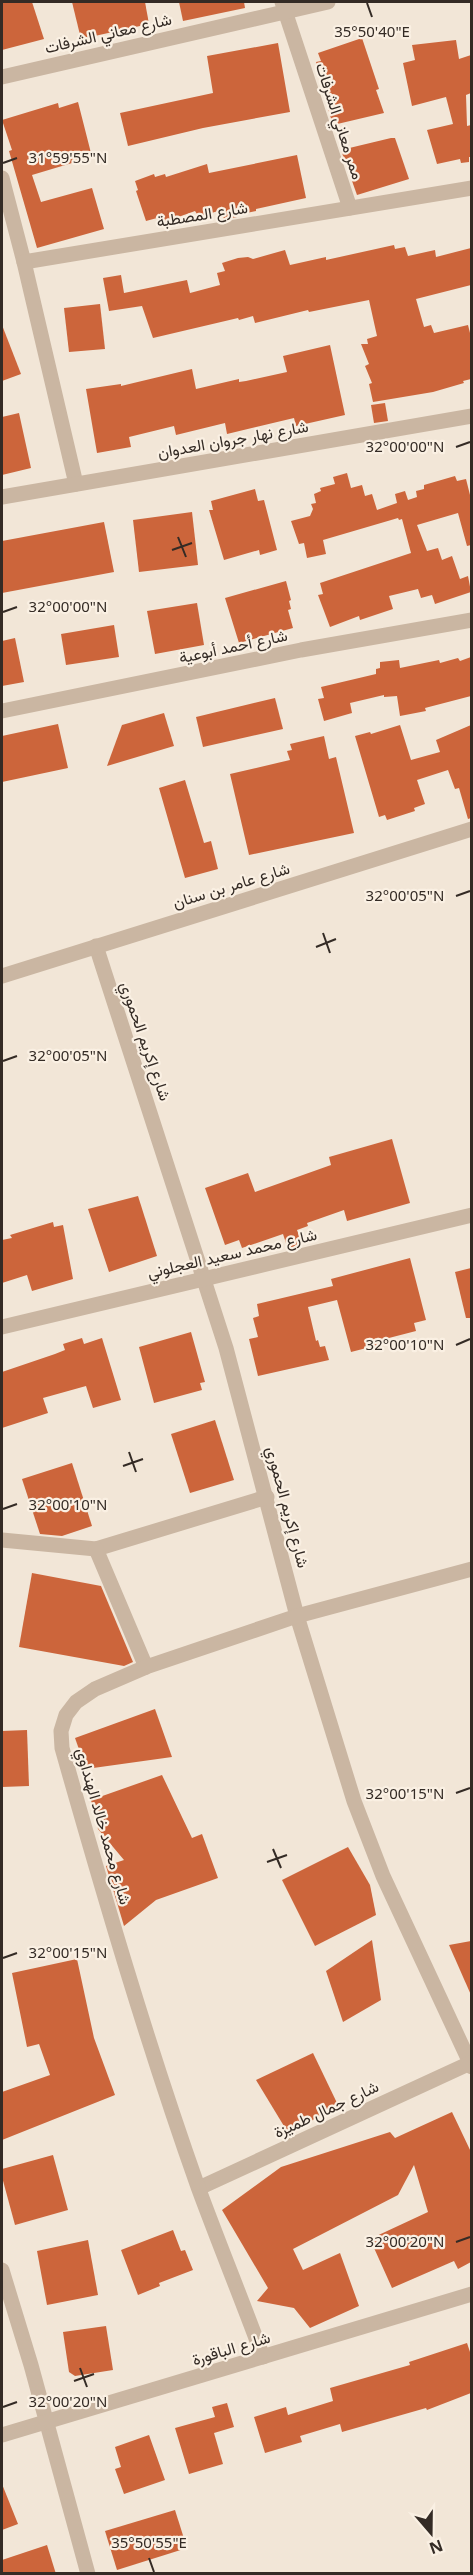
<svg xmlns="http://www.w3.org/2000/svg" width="473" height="2575" font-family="'Noto Sans',Vazirmatn,sans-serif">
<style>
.building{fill:#cc653b}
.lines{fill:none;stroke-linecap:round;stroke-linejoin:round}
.street{stroke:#cab6a2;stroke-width:15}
.ticks{fill:none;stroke:#342b25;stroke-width:2}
.labels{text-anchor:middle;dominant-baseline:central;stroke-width:4.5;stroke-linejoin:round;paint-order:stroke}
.street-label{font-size:16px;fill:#342b25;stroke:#faf0e3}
.ticks-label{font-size:15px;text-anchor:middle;fill:#342b25;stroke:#faf0e3;stroke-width:4.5;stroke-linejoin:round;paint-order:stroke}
</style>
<rect width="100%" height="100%" fill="#f2e6d7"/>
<g class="building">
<path d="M2,2H32L44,39L2,50Z"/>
<path d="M72,2H145L149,24L81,39Z"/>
<path d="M179,2H244L245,8L183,21Z"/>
<path d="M362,38L379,89L376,90L384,113L333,125L327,105L330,104L316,62L321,61L318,53Z"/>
<path d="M456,40L459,59L471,55V93L466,95L467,126L471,125V157H469V162L461,163L460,159L437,164L427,130L453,124L446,97L412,106L403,63L415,60L412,45Z"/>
<path d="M278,43L290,112L203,128L128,146L120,113L213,93L207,56Z"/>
<path d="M78,102L92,157L32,175L41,202L92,188L104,229L37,248L9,151L12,150L2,120L58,103L59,108Z"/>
<path d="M391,138H395L409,179L357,195L341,150Z"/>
<path d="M297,155L306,198L256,209V211L237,215V217L224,219L221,210L199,217L195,211L159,224L157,218L146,221L136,191L138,190L135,181L154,174L155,177L165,174L166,177L207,164L209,173Z"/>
<path d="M394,245L395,249L405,247L408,256L435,250L436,257L471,248V285L416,299L424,327L431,325L434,333L468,325L471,337V379L463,381L464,383L433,392L373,402L369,384L372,383L365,366L369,364L361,344H368L367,339L377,336L369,300L309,312L308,310L255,323L253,316L239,320L238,318L153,338L142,306L109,311L103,278L121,275L124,293L187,280L190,293L220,285L217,273L225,271L222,263L238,258L248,257L253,259L285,250L290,265L326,257V260Z"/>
<path d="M100,304L105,349L69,352L64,308Z"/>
<path d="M2,325L21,374L2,381Z"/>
<path d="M330,345L345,415L296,426L294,418L227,434L225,423L176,435L174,426L129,437L131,447L97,453L86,389L121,384V386L192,369L196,389L239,379V382L246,381L287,372L283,356Z"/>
<path d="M385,403L388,421L374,423L371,405Z"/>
<path d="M19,413L31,468L2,475V417Z"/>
<path d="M347,473L351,488L362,485L365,496L372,494L377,510L397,503L395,494L405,491L408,500L417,497L416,491L424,489V485L455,476L457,481L466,479L471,499V545L467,546L458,513L417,525L427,551L438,548L442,560L452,556L460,579L468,576L471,592L435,604L432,595L421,598L418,589L389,596L393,609L360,620L359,616L330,627L318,595L323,594L320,583L411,553L402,519L399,520L398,518L323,540L326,554L307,558L304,543L299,544L291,521L310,516L313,509L311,504L316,503L314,494L321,491L320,488L335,484L333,477Z"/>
<path d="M255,489L258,501L264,500L277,550L260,555L259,550L224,560L209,510H213L211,501Z"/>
<path d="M192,512L198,565L139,572L133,520Z"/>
<path d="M104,522L114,572L2,593V541Z"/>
<path d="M286,581L291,600L289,601L291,609L288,610L293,628L239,643L225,598Z"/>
<path d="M197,603L204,645L155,654L147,611Z"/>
<path d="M114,625L119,657L66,665L61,634Z"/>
<path d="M15,638L24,682L2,686V641Z"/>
<path d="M471,657V696L425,708L426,711L400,716L397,696L384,697V695L350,703L352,713L324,721L318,699L324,698L321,687L376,674V669L380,668V662L399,660L400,668L439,660L440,663L458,658L460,661Z"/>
<path d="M275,698L283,729L203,747L196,717Z"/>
<path d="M164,713L174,746L107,766L122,725Z"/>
<path d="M58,724L68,768L2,782V736Z"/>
<path d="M400,725L411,760L440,752L436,740L471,725V818L468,819L459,788L455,789L448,770L417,780L425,804L414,808L415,811L387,820L385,815L379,817L355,736L370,732L371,734Z"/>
<path d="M324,736L329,759L336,757L354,833L249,855L230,774L290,760L287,751L292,750L290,744Z"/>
<path d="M185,780L204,843L211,841L218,869L185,878L159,788Z"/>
<path d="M392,1139L410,1203L347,1221L344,1210L307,1223L308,1226L297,1230L302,1244L288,1249L283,1234L242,1248L239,1240L225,1245L205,1188L248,1173L255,1192L331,1165L329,1157Z"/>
<path d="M138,1196L157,1256L109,1272L88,1209Z"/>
<path d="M53,1222L54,1227L63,1225L73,1279L32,1291L27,1275L2,1283V1240L12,1238L10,1235Z"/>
<path d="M410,1258L426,1320L414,1323L416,1331L385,1339L386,1343L351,1352L337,1300L308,1307L316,1341L318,1340L320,1347L325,1346L329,1360L258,1376L249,1339L258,1337L253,1318L259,1316L257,1304L333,1286L331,1279Z"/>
<path d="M471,1268V1318H466L455,1272Z"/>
<path d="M191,1332L205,1382L200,1383L202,1390L154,1403L139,1347Z"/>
<path d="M82,1338L84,1344L102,1338L121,1400L93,1408L86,1386L43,1398L48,1413L2,1428V1372L55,1354L65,1350L63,1344Z"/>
<path d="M215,1420L234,1480L190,1493L171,1434Z"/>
<path d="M72,1463L92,1526L62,1536L40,1534L22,1479Z"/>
<path d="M32,1573L101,1586L133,1662L124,1666L19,1647Z"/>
<path d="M155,1709L172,1757L86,1769L75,1738Z"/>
<path d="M27,1730L29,1786L2,1787V1731Z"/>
<path d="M162,1775L192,1838L202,1834L218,1878L156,1900L124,1926L106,1866L124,1860L98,1829L91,1800Z"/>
<path d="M348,1847L370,1885L376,1915L315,1946L282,1880Z"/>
<path d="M372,1940L381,2000L343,2022L326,1971Z"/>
<path d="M471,1941V1995L449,1945Z"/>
<path d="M77,1959L94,2038L115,2095L2,2140V2092L50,2075L39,2044L27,2047L12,1973Z"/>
<path d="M313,2053L337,2103L290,2136L256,2080Z"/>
<path d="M452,2112L471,2152V2262L458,2269L454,2261L392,2288L370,2239L428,2212L414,2165L398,2195L293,2249L303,2270L340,2253L359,2306L310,2328L294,2308L257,2301L268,2288L222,2210L281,2167L390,2132L395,2138Z"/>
<path d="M53,2155L68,2210L15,2225L2,2177V2169Z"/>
<path d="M173,2230L181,2251L185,2250L193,2270L159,2283L160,2286L138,2295L121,2250Z"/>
<path d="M88,2240L98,2295L47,2305L37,2251Z"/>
<path d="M106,2326L113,2370L75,2376L69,2372L63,2332Z"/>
<path d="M467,2343L471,2355V2393L427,2410L426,2408L342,2432L340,2424L300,2436L302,2442L265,2453L254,2417L286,2407L288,2415L333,2401L330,2388L410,2365L409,2362Z"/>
<path d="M227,2403L234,2427L214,2433L223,2464L189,2474L175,2428L215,2417L212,2407Z"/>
<path d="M149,2435L165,2480L124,2494L115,2469L121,2467L115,2447Z"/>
<path d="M2,2484L18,2524L2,2530Z"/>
<path d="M175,2510L187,2548L117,2570L105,2531Z"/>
<path d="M47,2545L56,2574H2V2560Z"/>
</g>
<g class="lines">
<g class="street">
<path d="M282,2L350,208"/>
<path d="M2,77L328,2"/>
<path d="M2,178L24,262L472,188"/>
<path d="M24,262L76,484"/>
<path d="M2,497L472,416"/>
<path d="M2,711L301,650L472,620"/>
<path d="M96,946L226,1348L297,1616L354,1801L383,1876L472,2067"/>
<path d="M2,976L472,829"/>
<path d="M2,1327L472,1215"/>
<path d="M2,1540L96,1549L267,1497"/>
<path d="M96,1549L146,1667"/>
<path d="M199,2188L470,2063"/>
<path d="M2,2270L31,2365L88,2574"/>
<path d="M263,2357C242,2300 219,2244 198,2187C147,2043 104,1896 62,1748L61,1731L66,1715L76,1702L95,1689L146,1667L297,1616L472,1569"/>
<path d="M2,2435L472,2294"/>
</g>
</g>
<path class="ticks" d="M367,3L372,17M3,163L17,158M456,447L470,442M178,537L186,557M172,550L192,543M3,612L17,607M456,896L470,891M323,933L330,953M316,947L336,939M3,1061L17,1056M456,1345L470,1339M129,1452L136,1472M123,1466L143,1459M3,1509L17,1504M456,1793L470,1788M273,1849L281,1868M267,1862L287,1855M3,1958L17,1953M456,2242L470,2237M80,2368L87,2387M74,2381L94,2374M3,2407L17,2402M149,2558L154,2572"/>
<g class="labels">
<g class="street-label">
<text transform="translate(108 33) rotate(-13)">شارع معاني الشرفات</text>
<text transform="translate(340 121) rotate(72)">ممر معاني الشرفات</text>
<text transform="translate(202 214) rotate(-9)">شارع المصطبة</text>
<text transform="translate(233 439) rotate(-10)">شارع نهار جروان العدوان</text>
<text transform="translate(233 646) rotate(-12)">شارع أحمد أبوعية</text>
<text transform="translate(231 885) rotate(-17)">شارع عامر بن سنان</text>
<text transform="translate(146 1041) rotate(71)">شارع إكريم الحموري</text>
<text transform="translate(232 1253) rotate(-13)">شارع محمد سعيد العجلوني</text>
<text transform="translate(288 1507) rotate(75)">شارع إكريم الحموري</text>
<text transform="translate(104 1826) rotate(74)">شارع محمد خالد الهنداوي</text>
<text transform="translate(326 2109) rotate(-25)">شارع جمال طميزة</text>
<text transform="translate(231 2348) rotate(-17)">شارع الباقورة</text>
</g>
</g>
<g class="ticks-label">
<text x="372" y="37">35°50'40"E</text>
<text x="68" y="163">31°59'55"N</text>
<text x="405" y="452">32°00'00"N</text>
<text x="68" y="612">32°00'00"N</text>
<text x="405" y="901">32°00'05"N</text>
<text x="68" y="1061">32°00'05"N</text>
<text x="405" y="1350">32°00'10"N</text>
<text x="68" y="1510">32°00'10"N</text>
<text x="405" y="1799">32°00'15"N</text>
<text x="68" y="1958">32°00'15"N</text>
<text x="405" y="2247">32°00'20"N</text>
<text x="68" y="2407">32°00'20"N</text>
<text x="149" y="2548">35°50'55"E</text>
</g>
<rect width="473" height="2575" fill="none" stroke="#342b25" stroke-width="6"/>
<g transform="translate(431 2533) rotate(160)" stroke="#faf0e3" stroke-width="4.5" paint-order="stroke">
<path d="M0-4.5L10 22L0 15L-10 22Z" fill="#342b25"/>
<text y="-9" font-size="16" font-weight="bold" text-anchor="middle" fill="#342b25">N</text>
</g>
</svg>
